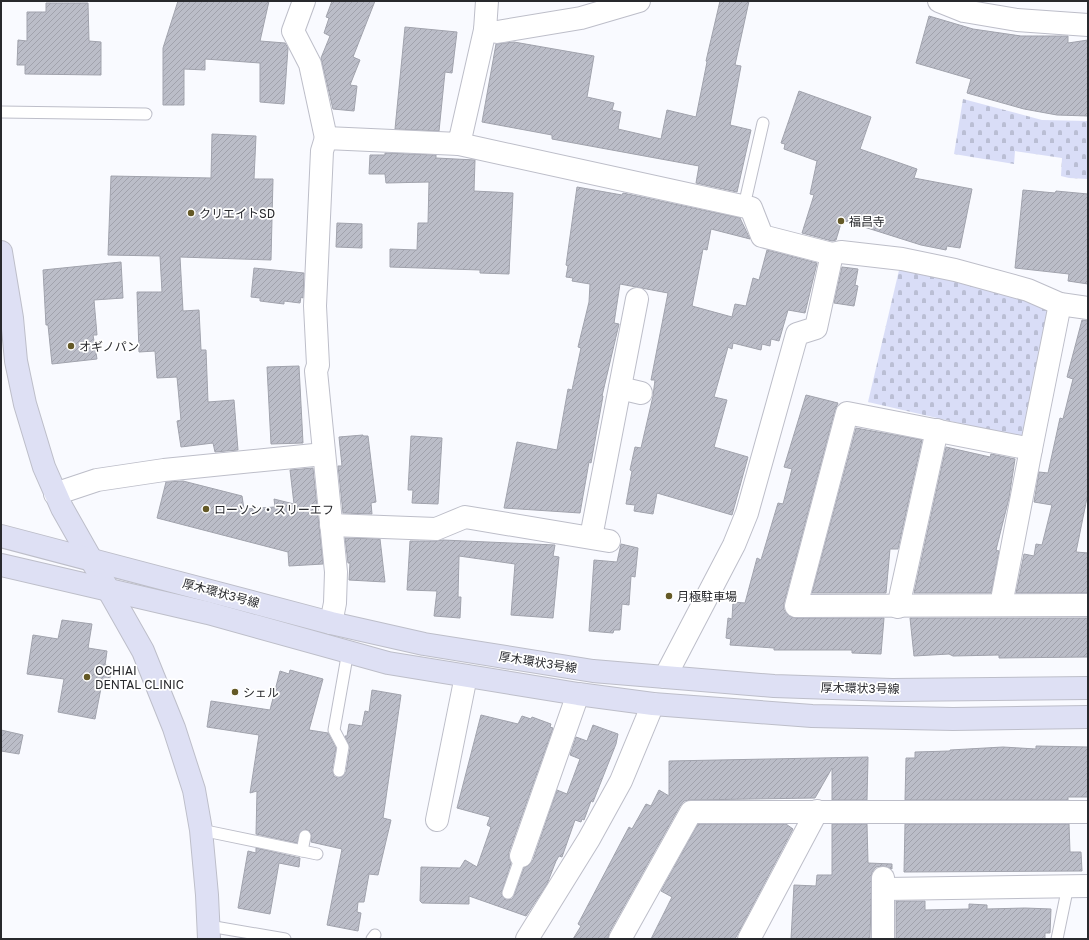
<svg xmlns="http://www.w3.org/2000/svg" width="1089" height="940" font-family="'Golos Text','Noto Sans JP',sans-serif">
<style>
.cemetery{fill:url(#cemetery-stones)}
.building{fill:url(#building-hatch);stroke:#a1a3ad}
.lines{fill:none;stroke-linecap:round;stroke-linejoin:round}
.lane-casing{stroke:#bdbec9;stroke-width:13}
.street-casing{stroke:#bdbec9;stroke-width:24}
.secondary-casing{stroke:#bdbec9;stroke-width:24}
.lane{stroke:#fff;stroke-width:11}
.street{stroke:#fff;stroke-width:22}
.secondary{stroke:#dee0f4;stroke-width:22}
.poi-dot{fill:#645926;stroke:#fff;stroke-width:1.5}
.labels{text-anchor:middle;dominant-baseline:central;stroke-width:3.5;stroke-linejoin:round;paint-order:stroke}
.poi-label{font-size:12px;fill:#28292d;stroke:#fff;text-anchor:start}
.street-label{font-size:12px;fill:#28292d;stroke:#fff}
</style>
<defs>
<pattern id="cemetery-stones" width="16" height="16" patternUnits="userSpaceOnUse"><rect width="16" height="16" fill="#d9ddf7"/><path d="M2 7V4a2 2 0 0 1 4 0v3zM10 15v-3a2 2 0 0 1 4 0v3z" fill="#babed4"/></pattern>
<pattern id="building-hatch" width="6" height="6" patternUnits="userSpaceOnUse"><rect width="6" height="6" fill="#bbbdc8"/><path d="M-1 1l2-2M0 6l6-6M5 7l2-2" fill="none" stroke="#a1a2ac"/></pattern>
</defs>
<rect width="100%" height="100%" fill="#f9faff"/>
<g class="cemetery">
<path d="M963,99L1042,120L1088,121V179L1069,178L1061,176L1062,158L1015,151L1014,164L954,154Z"/>
<path d="M900,266L1052,306L1023,438L868,402Z"/>
</g>
<g class="building">
<path d="M178,1H269L260,41L285,43L288,48L284,104L260,102V63L205,59V70L184,69V105H163V48Z"/>
<path d="M332,1H375L353,57L360,60L350,85L357,86L354,111L333,109L321,58L330,36L324,33L329,18L326,17Z"/>
<path d="M720,1H749L735,65L741,66L730,125L751,130L737,192L696,183L699,166L552,139V135L482,122L496,44L514,42L594,56L587,97L614,103L612,110L621,112L618,129L661,139L667,110L696,117L707,62L706,61Z"/>
<path d="M46,3H88L89,41L101,42V75L25,74V65H17L18,40L27,41V12H46Z"/>
<path d="M929,16L973,29L1021,36H1068V43L1088,40V116L1057,115L1024,109L967,93L971,79L916,63Z"/>
<path d="M405,27L457,32L452,73L445,72L439,131L395,129Z"/>
<path d="M799,91L871,117L860,149L917,169L914,178L972,189L960,248L947,246L946,250L921,245L842,220L836,240L832,241L802,233L814,195L810,194L817,161L784,149L785,144L781,143Z"/>
<path d="M212,134L256,136L254,179H273L271,260L180,257L183,311L199,310L201,350H206L208,402L234,400L238,450L215,452L213,443L181,447L177,421L181,420L177,377L157,378L155,351L139,352L137,292H162L160,256L108,255L111,176L211,178Z"/>
<path d="M385,153L436,155V158L475,160L474,191L513,193L509,274L480,273V270L390,267V249L417,250L418,223H428L429,182L386,183L385,174H369L370,155H385Z"/>
<path d="M577,187L622,195L623,193L740,218L750,239L711,229L707,250L703,249L692,306L732,317L735,304L746,306L753,278L759,280L767,250L817,263L805,313L788,310L779,341L771,339L770,346L762,344L761,350L733,343L732,349L728,347L714,397L727,400L714,447L748,457L732,515L657,493L653,514L634,511L635,505L626,504L632,471L630,470L635,447L641,448L653,396L655,380H651L668,293L620,284L614,323L619,324L602,396H603L591,463L589,462L580,513L504,508L517,442L557,450L568,389L572,390L581,348L578,347L589,302L590,284L572,281L573,278L566,277L568,266L566,265Z"/>
<path d="M1023,190L1055,193L1056,191L1088,194V284L1068,281L1069,274L1015,268Z"/>
<path d="M337,223L362,224V248L336,247Z"/>
<path d="M121,262L123,298L94,300L97,335H93L97,359L52,364L48,325H46L43,270Z"/>
<path d="M842,267L858,269L855,285L858,286L854,306L834,303Z"/>
<path d="M254,268L304,273L303,298L301,297L300,303L284,301V304L260,301V298L251,297Z"/>
<path d="M1082,320L1088,321V493L1076,552L1088,553V593H1016L1024,554L1034,556L1036,544L1042,545L1052,505L1034,502L1039,472L1048,473L1060,418L1063,419L1073,379L1067,377Z"/>
<path d="M299,366L303,443L271,444L267,367Z"/>
<path d="M806,395L838,403L835,410L784,603V610L789,616L796,618H884L881,654L852,653V650H774V648L730,645L731,639L726,638L728,618L732,619L733,602L745,603L757,558L761,560L778,503L783,504L792,469L784,467Z"/>
<path d="M856,428L922,440L898,549H890L886,593H812Z"/>
<path d="M363,435V436H368L376,502L371,503L372,514L343,513L338,466H342L339,437Z"/>
<path d="M411,436L442,438L438,504L412,503L413,490H408Z"/>
<path d="M946,447L990,457L991,454L1015,459L1009,498L996,550L999,551L991,593H914Z"/>
<path d="M313,468L323,564L289,566L288,552L157,518L166,482L183,481L242,496L244,509L275,507L274,499L294,504L290,470Z"/>
<path d="M345,538L380,539L385,582L349,580L350,563H348Z"/>
<path d="M443,540L555,545L553,556L559,557L553,618L511,615L515,564L459,556L458,597H461L460,618L434,616L437,591L407,590L410,541H436Z"/>
<path d="M621,544L638,548L635,577L631,576L629,605L622,604L620,630H614L613,633L589,631L594,560L617,562Z"/>
<path d="M910,618H1088V657L999,658V655L953,656L949,654L914,656Z"/>
<path d="M62,620L92,624L88,648L107,651L105,665L112,666L108,689L101,688L95,719L58,712L64,679L27,674L33,635L58,639Z"/>
<path d="M290,670L323,679L309,730L328,733L336,748L332,770L334,776L337,778L342,777L346,772L350,748L345,736H347L349,724L362,726L365,711L369,712L372,690L401,695L383,818L391,820L378,875L369,874L364,902H358L357,912L361,913L358,931L327,925L342,849L311,842V833L306,829L300,832L297,843L256,834L257,791L250,793L259,735L207,727L211,701L270,710L280,671L289,674Z"/>
<path d="M481,715L518,724L522,716L531,719L532,717L551,724L550,727L553,728L509,852V858L511,863L501,894L506,900L512,899L514,896L524,868L529,865L533,860L557,790L567,794L580,759L570,755L576,737L587,741L593,725L618,734L616,744L593,802L591,801L584,820L582,819L581,822L575,820L562,857L559,856L556,861L547,884L526,916L469,896V904L422,903L420,901L421,867L460,868L465,860L477,867L491,827L487,825L490,817L457,808Z"/>
<path d="M1,730L23,735L19,754L1,751Z"/>
<path d="M1036,746L1088,747V797H1068V800H905L906,758H915V752L950,751V750L1003,747L1036,749Z"/>
<path d="M868,757L867,800H832V768L815,798L691,800L684,801L680,806L609,933L608,939H573L581,926L578,924L629,827L632,829L646,804L651,806L659,790L669,796V761Z"/>
<path d="M698,824H786L793,829L735,939H651L672,897L661,891Z"/>
<path d="M832,824H867L868,863L892,864V869L883,866L876,867L872,872L870,939H791L794,885L816,886L817,875H832Z"/>
<path d="M905,824H1069L1070,852H1081L1082,871L904,872Z"/>
<path d="M256,848L300,858L299,867L279,863L270,914L238,908L248,851L256,853Z"/>
<path d="M896,901H925V910L969,909V904L987,905V909L1025,908L1051,909L1050,933H1045V939H896Z"/>
</g>
<g class="lines">
<g class="lane-casing">
<g id="lane">
<path d="M1,112L146,114"/>
<path d="M744,206L763,123"/>
<path d="M339,771L343,747L334,730L348,651"/>
<path d="M201,830L317,854"/>
<path d="M302,851L305,836"/>
<path d="M508,893L521,856"/>
<path d="M209,926L285,939"/>
<path d="M372,939L375,935"/>
<path d="M1057,939L1068,886"/>
</g>
</g>
<g class="street-casing">
<g id="street">
<path d="M304,1L293,31L310,64L326,138"/>
<path d="M939,1L964,11L1017,20L1088,25"/>
<path d="M485,30L497,32L581,18L639,1"/>
<path d="M459,144L751,208L762,236L832,254L841,252L902,259L955,270L1028,290L1060,304L1088,308"/>
<path d="M1060,304L1031,449L847,413L796,606L1088,605"/>
<path d="M620,388L641,393"/>
<path d="M55,494L97,480L164,470L324,454"/>
<path d="M331,525L436,529L465,517L609,541"/>
<path d="M591,537L637,299"/>
<path d="M1001,605L1031,449"/>
<path d="M898,607L937,430"/>
<path d="M331,623L335,603L336,572L316,371L318,365L315,306L322,151L326,138L459,144L485,30L487,1"/>
<path d="M665,677L734,545L747,513L797,334L816,328L832,254"/>
<path d="M437,820L466,676"/>
<path d="M521,856L578,694"/>
<path d="M885,889L1088,886"/>
<path d="M527,939L589,839L621,781L653,704"/>
<path d="M620,939L691,812H1088"/>
<path d="M749,939L817,811"/>
<path d="M883,939V878"/>
</g>
</g>
<g class="secondary-casing">
<g id="secondary">
<path d="M1,252L12,318L16,361L25,404L44,467L62,508L143,651L174,728L194,790L201,830L207,895L209,939"/>
<path d="M1,536L331,623L424,644L593,671L774,686L892,690L1088,688"/>
<path d="M1,565L208,613L388,663L578,694L653,704L812,716L953,719L1088,717"/>
</g>
</g>
<use href="#lane" class="lane"/>
<use href="#street" class="street"/>
<use href="#secondary" class="secondary"/>
</g>
<g class="poi-dot">
<circle cx="191" cy="213" r="4"/>
<circle cx="841" cy="221" r="4"/>
<circle cx="71" cy="346" r="4"/>
<circle cx="206" cy="509" r="4"/>
<circle cx="669" cy="596" r="4"/>
<circle cx="87" cy="677" r="4"/>
<circle cx="235" cy="692" r="4"/>
</g>
<g class="labels">
<g class="poi-label">
<text x="199" y="213">クリエイトSD</text>
<text x="849" y="221">福昌寺</text>
<text x="79" y="346">オギノパン</text>
<text x="214" y="509">ローソン・スリーエフ</text>
<text x="677" y="596">月極駐車場</text>
<text x="95" y="670">OCHIAI<tspan x="95" dy="14">DENTAL CLINIC</tspan></text>
<text x="243" y="692">シェル</text>
</g>
<g class="street-label">
<text transform="translate(221 593) rotate(15)">厚木環状3号線</text>
<text transform="translate(538 662) rotate(9)">厚木環状3号線</text>
<text transform="translate(860 688) rotate(1)">厚木環状3号線</text>
</g>
</g>
<rect width="1089" height="940" fill="none" stroke="#28292d" stroke-width="4"/>
</svg>
